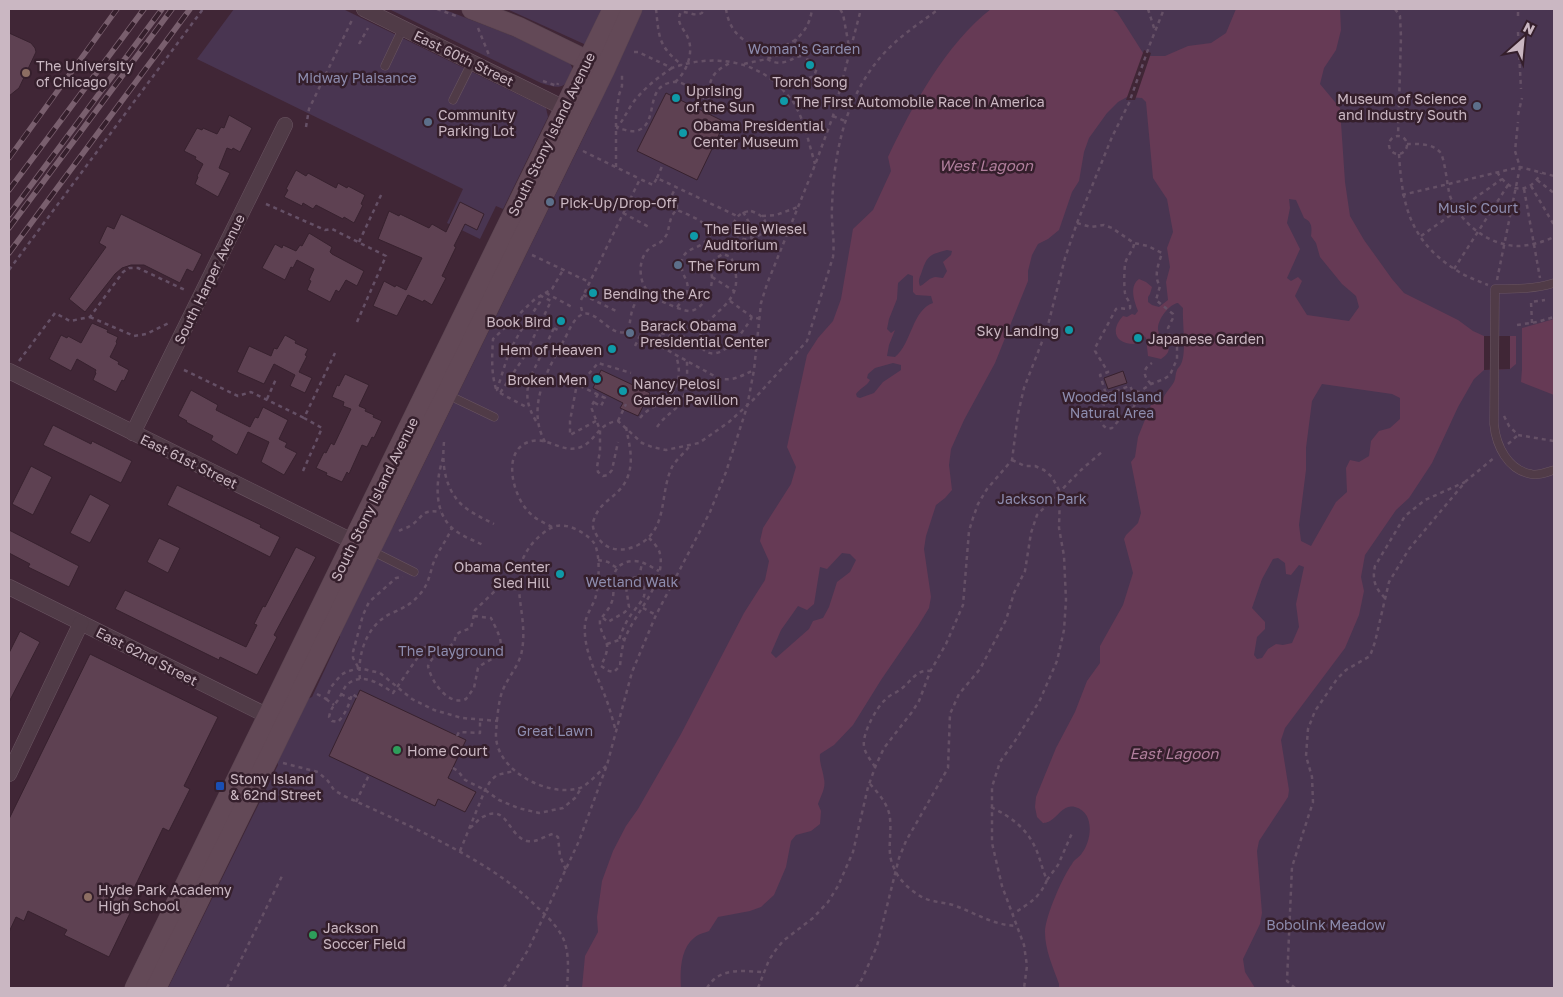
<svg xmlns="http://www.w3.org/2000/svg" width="1563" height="997" font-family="'Golos Text',sans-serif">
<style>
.green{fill:#493551}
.water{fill:#663a55;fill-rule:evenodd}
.pier{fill:#402636}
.building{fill:#5e4152;stroke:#37212e}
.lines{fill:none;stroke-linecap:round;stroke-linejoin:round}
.lane-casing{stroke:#6a5562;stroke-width:9}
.street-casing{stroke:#6a5562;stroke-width:16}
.secondary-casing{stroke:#594450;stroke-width:21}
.path{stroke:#655066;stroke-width:2.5;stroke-dasharray:4 4;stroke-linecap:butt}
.lane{stroke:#503b47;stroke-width:8}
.street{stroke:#503b47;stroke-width:15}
.secondary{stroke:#634957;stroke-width:20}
.rail-casing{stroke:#795f6e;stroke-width:5.5}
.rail{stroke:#351f2c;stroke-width:4;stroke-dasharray:11;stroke-linecap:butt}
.culture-dot{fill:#0f9aa8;stroke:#351f2c;stroke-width:2}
.education-dot{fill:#8d6e63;stroke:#351f2c;stroke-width:2}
.service-dot{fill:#5c6f8a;stroke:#351f2c;stroke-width:2}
.leisure-dot{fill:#2e9e5b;stroke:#351f2c;stroke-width:2}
.transit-dot{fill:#1a4fb4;stroke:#351f2c;stroke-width:2}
.labels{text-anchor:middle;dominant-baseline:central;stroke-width:5;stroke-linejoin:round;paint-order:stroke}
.park-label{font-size:14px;fill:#8d8cae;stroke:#351f2c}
.street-label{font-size:14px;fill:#cab7c2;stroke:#351f2c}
.poi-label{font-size:14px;fill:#cab7c2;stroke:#351f2c;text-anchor:start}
.water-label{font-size:15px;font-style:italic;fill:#b17f9d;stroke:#351f2c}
</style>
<rect width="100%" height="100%" fill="#402636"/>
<g class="green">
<path d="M234,9H343L546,108L548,117L503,209L496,206L480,239L447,223L463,189L197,59Z"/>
<path d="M389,9H443L515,37L569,62C573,68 574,71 571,77C562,91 555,87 541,83Z"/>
<path d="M507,9H606L586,44H584Z"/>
<path d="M642,9H1554V988H168L278,765L276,757L303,701L312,697L340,637L339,629L386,532L393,527L592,120L594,105Z"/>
</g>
<g class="water">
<path d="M991,9H1111L1117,12L1143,53L1150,56H1165L1188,46L1211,43L1226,33L1236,9H1340L1341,30L1336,50L1324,68L1320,84L1340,108L1345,182L1350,216L1364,240L1392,279L1404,293L1458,320L1473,331L1484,336H1516V364L1510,369L1484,370L1474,379L1458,407L1432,463L1409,498L1396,510L1365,555L1361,577L1364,591L1359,615L1345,648L1285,728L1281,740L1289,790L1288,797L1259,841L1257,851L1262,913L1260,924L1243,959L1245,972L1255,988H1059V984C1053,967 1045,950 1045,932C1045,917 1063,876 1072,864C1074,859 1080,857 1082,853C1092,840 1095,812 1075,807C1063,804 1059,816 1050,821C1049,822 1044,823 1043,823L1037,817L1035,807L1036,797L1056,748L1075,712L1087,681L1100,663V646L1123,605L1133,573L1124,539L1126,535L1138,523L1141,513L1131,462L1135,457L1138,437L1151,405L1162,402C1163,395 1170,389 1174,382C1176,378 1175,374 1177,370C1177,369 1181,365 1181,364C1187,352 1182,322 1183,308L1178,303C1169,304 1157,320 1158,330C1160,341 1179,347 1161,359L1148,356L1146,338L1143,335L1141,336L1134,344C1115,344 1110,330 1123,316L1127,317L1132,314L1135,315L1138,311C1134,301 1129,286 1139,279L1146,282L1152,287L1150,294L1148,297V302L1152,305L1159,307L1168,300L1166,282L1170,267L1167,248L1173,232L1167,199L1153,178L1146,102L1142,98L1127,97L1118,102L1107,113L1089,138L1084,152L1079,181L1072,192L1059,230L1048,239L1038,244L1032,255L1028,271V281L995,363L964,420L951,449L949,465L952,490L945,498L936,505L926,536L924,549L931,597L929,608L918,626L881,680L853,725L834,745L820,754C819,763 823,770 824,779C826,788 821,795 818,804L821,811L820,824L811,831L796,835L791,841L786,867L774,895L761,907L750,911L718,917L709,931C704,933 698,934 694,938C680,949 680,972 681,988H582L585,956L598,932L597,917L602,881L613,851L626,826L638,809L681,734L744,613L765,580L769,561L760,541L763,528L791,484L796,467L787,447L807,355L818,338L833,321L841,299L853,229L873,210L891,171L888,157C912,106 946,44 991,9ZM1289,199L1296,200L1304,218C1312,222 1312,227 1311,236L1316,243L1320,257L1342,284L1356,296L1359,307L1349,321L1307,315L1295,296L1302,281L1298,277L1291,281L1287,278L1300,249L1287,223L1290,208ZM947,250L952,251L951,255L943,262L947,271L943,278C939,278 936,276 932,278C927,280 925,284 920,286C918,281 919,279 921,274C927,256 928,255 947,250ZM908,274L913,276V292L916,295L931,296L933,303C912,310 912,343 895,357L887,356L889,345L895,330L891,333L887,329L889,319L897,299L898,283ZM893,363L901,365V370L883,382L874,393L860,398L857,397L856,394C860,388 867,386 870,380L867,378L868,374L875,368ZM1322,384L1392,394L1400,398V419L1390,428L1379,431L1371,441L1369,456L1359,462L1350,460L1346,468L1347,492L1336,502L1311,546L1301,541L1299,525L1306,470V448L1312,401ZM842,553L850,554L856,560L850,572L837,582L829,607L823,618L813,621L809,629L776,658L771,653L781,630L798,606L807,610L814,604L820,567L827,569ZM1278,558L1285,563L1286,574L1291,575L1299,565L1304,567L1296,604L1299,627L1292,643L1283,645L1276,644L1268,649L1262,658L1257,659L1254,655L1257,637L1265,629V622L1252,608L1262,579L1273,559Z"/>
<path d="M1554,319V395L1521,382L1522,369V328Z"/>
</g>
<g class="pier">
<path d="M1144,50L1151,53L1135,100H1126Z"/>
<path d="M1484,336H1510V369L1484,370Z"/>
</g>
<g class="building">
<path d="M9,33L31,43L35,48L36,52L19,88L9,96Z"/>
<path d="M666,93L725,122L697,180L637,151Z"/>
<path d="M229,115L252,128L240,152L233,148L232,150L227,148L219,168L230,173L218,197L195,184L198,177L197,176L203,164L195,159L196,157L184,151L197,128L202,130L203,128L217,134L221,127L224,128Z"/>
<path d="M296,170L306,176L308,173L336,188L338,183L347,188L348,186L365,195L361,204L363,205L354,223L344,217L343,219L316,205L313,209L303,203L302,206L284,197L288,190L286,189Z"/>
<path d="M460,202L484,214L477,230L465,224L454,246L456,247L442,276L446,278L432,305L424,300L423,302L408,295L397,316L373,306L384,281L395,287L396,285L406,290L422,258L378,239L389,211L399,216L400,214L429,228L432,224L446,232Z"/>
<path d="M121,214L202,254L193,272L187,269L180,283L144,265H131L122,268L115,274L85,312L69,299L106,247L99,243L107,226L114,229Z"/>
<path d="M309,233L332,247L330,252L332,254L364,271L357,286L346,280L339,292L336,290L330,302L307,290L311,281L309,280L314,269L297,260L293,268L291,267L285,280L262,268L275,244L282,248L283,245L296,251L300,245L302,246Z"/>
<path d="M92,323L108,330L107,332L118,337L116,342L117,343L110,357L119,362L118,364L129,370L124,381L122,380L116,392L93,380L96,373L95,372L96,370L77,359L71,371L49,359L61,335L67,338L68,336L81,343Z"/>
<path d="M285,335L296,341L295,343L308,349L305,355L307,356L299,372L312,378L305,393L290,386L295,375L274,364L264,384L237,372L249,346L271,356L274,348L277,349Z"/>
<path d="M601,370L650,393L638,416L620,408L623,403L593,388Z"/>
<path d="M1123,371L1127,383L1108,389L1104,378Z"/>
<path d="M345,374L369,385L359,406L366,409L365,411L374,415L373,417L382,421L374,438L372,437L367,447L362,445L349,474L347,472L342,482L326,475L327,473L316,468L324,452L326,453L331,443L334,445L351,409L343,406L344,402L332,397L337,385L339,386Z"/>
<path d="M191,390L218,405L216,410L250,427L255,417L258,418L263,407L288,420L279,439L287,443L285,447L297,453L284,475L261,462L269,442L248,432L237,455L211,440L213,436L186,422L187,421L178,416Z"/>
<path d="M53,425L91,444L92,441L132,461L121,483L43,445Z"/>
<path d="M31,466L52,477L33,515L12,504Z"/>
<path d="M177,485L261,525L260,527L280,537L270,557L167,505Z"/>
<path d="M90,494L110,505L90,543L70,533Z"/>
<path d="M9,530L79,566L69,587L28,567L30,564L9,553Z"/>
<path d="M159,538L180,548L168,573L147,562Z"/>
<path d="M296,547L316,557L274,635L277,637L257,675L220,657L219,660L115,609L125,590L246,647L257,625L254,624L263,606L265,607Z"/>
<path d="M20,631L40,642L9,702V653Z"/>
<path d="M90,654L218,717L184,786L190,789L169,831L163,828L126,905L132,909L109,957L64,935L67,930L28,911L24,921L16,917L9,932V819Z"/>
<path d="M360,690L466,740L448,778L476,792L465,812L438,799L435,806L329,756Z"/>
</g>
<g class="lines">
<g class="lane-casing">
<g id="lane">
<path d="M385,66L403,28"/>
<path d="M453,100L472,62"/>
<path d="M1554,283C1535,289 1516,289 1495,289L1494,424C1496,446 1508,470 1531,474C1538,476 1547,472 1554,470"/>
<path d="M446,394L494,417"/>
<path d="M372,551L414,572"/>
</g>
</g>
<g class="street-casing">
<g id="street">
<path d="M364,9L564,108"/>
<path d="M9,371L362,546"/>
<path d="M133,433L285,125"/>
<path d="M9,587L276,720"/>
<path d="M9,774L81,623"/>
</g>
</g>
<g class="secondary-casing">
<g id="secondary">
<path d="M472,9L518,27L598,66"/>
<path d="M135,988L613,9"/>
<path d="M156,988L547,188L605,69L632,9"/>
</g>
</g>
<g class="path">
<path d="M437,9L459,17"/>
<path d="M656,9C659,37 658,46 682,65"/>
<path d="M726,9C733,61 806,61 812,9"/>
<path d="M1148,9L1155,31"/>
<path d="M1395,9L1400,16L1401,37L1398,136"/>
<path d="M1518,16V9"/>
<path d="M478,28L489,55"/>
<path d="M1518,32L1521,89"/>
<path d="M359,44L368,28"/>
<path d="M634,52H638L672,68C710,54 755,59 783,90C787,95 792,99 795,105C805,123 809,144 815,164"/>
<path d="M767,59C779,66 786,62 797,57C799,56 802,56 805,55C813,52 816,46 826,46C835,46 842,49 850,52L843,14L840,9"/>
<path d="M744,64C764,59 786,58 797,38"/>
<path d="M672,68C657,78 643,89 632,104C627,112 623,120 617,128C623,129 630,132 636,131C661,125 642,85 674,82C689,81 695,98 708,99C709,78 713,71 732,62"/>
<path d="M543,81L557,86L558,83"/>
<path d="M675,82C687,72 694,52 688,38C684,28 675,23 681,12C688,11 694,17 702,13L703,9"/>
<path d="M780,87C791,72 801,82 814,76L817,68L807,59L806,55"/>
<path d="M1518,115L1522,98"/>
<path d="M833,116L845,121"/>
<path d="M306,127L309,109L352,20"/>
<circle cx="1398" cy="145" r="9"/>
<path d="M1407,144C1417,144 1432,143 1440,152C1445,158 1447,186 1450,196C1460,223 1488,245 1517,246C1529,246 1543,242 1554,237"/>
<path d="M583,151L640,179"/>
<path d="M1399,154C1402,203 1409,239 1453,268C1464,276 1476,280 1488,285"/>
<path d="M616,167V116L619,95L622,86V75"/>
<path d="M1497,172C1510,193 1529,195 1541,173"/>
<path d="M657,178L663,164"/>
<path d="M1537,180L1554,193"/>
<path d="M1531,186L1554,225"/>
<path d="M1524,189L1540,278"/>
<path d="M672,195L676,187"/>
<path d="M1402,195L1520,167L1554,176"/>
<path d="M266,204L325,230L332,229L386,256L357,322"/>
<path d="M677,209V201"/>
<path d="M751,211C790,224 740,258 732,226C737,216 740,212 751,211Z"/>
<path d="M623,213L649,227"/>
<path d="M762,216L776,215L798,207"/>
<path d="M1077,223L1091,227L1104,225L1112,228L1134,243L1148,246L1162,253C1159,263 1153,276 1160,286L1156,300L1173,314V318L1168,328L1169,334L1177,347V359L1170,375L1164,379L1151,384L1139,392L1132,390L1130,386L1106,394L1100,375L1108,372L1095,351V348L1116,309C1121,307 1125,310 1130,308C1131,302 1126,299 1125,293C1124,286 1124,272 1125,265C1126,256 1134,251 1134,243"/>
<path d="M1421,236L1502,179"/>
<path d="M359,242L382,193"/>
<path d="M722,245L724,241L740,249L748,247C755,234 750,223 743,212"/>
<path d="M532,255L589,282"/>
<path d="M1454,269L1508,185"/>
<path d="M9,270L203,9"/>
<path d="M712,277L734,291"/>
<path d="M1497,280L1520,167L1515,151L1518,122"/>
<path d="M546,293L572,307"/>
<path d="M686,293L695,297"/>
<path d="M583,295L618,312"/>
<path d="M581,300L640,179L653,185L657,178L737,216"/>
<path d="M730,301L752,317"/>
<path d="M581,307L583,314"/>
<path d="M677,307C700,282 678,280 682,260C685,248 698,249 706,241C722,226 686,214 677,210C669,216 670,226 667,234C661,245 658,242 650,248C638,257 638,280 647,290C650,294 655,297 659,300C665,303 685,312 691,311C704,308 712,291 712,278C712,274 710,270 711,267C711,260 718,257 723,254L731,257C751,308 707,305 698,342C714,373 743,333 752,317L761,319"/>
<path d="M90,317L134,336L146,334L169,323"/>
<path d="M541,322L551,301L541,296L540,302L520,332L509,352L497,390L500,393L524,357L541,322L560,331"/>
<path d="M641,323L661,333L656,344L718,378C732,382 741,376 754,370"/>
<path d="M1532,323L1531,302L1545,300"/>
<path d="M1517,325L1537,322L1554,317"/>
<path d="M629,330L635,335"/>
<path d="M661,333L668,335L681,341L688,326L678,321"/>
<path d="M635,346L645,325"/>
<path d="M19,361L55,313L70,321L90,317L123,272L129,268H138L185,290"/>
<path d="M184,370L238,396L251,392L304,418"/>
<path d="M1151,384C1143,376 1142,369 1152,363"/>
<path d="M580,386L605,398L601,406L593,402"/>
<path d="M496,389C491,372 492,356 493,339L535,299L552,289L563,270"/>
<path d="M500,393L528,408"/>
<path d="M598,394L591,407L600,430V451L597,467L598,472L603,476L608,475L612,470L618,442"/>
<path d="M1106,394C1106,406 1093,421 1108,429L1112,428L1120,419L1130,413L1133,409L1139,392"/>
<path d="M267,399L276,379"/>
<path d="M1504,416L1509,426L1518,435L1554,441"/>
<path d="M640,418C646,410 654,407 663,402C679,391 682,373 676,356"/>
<path d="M536,421C527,406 525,395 530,378L554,328"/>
<path d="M596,421L570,435V421L576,389L598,363L631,373"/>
<path d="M618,421L626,404"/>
<path d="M626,427C629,444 634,459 628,476C621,496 601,500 595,517C592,523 592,528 596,534C604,551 622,553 638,545C669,529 659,494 672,467C676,460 684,453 689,447"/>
<path d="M657,427C663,418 670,414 677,407C689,394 687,377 687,361"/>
<path d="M444,442C442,463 444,486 460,503C469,512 482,518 494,524"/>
<path d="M545,442C526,407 547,371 564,340C568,333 573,319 581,315C596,306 612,342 629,330C631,312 632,303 646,290"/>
<path d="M1508,444L1518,435"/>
<path d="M443,458C436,480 433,510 452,528C461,536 473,540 483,545"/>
<path d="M1012,460L1025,466H1035L1044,470L1052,477L1060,492L1059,528L1064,556L1066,600L1064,630L1057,661L1040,700L1017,738L1000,762L992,787V843L1002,886L1024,945L1027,966L1024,988"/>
<path d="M303,471L322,428L304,418L335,353"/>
<path d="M552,527C545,523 537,520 532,515C513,500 499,448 532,441C548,437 563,454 581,447C596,441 598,423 618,421L642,443L652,447L666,450L699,443L729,422L754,399L807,341L833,257C835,240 831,224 832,207C834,150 846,92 888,49C903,34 921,22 939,9"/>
<path d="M399,531C402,529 407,528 410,526C425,517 419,509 441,512"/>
<path d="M649,538C653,542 659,548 660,554C666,582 636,612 626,636C622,645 621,656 620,666L614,672L609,671L601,666C604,659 608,652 607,645C605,636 599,630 600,620C605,613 612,606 613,597C614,590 613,583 614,577C615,563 630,559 641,562C647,564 653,568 659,571"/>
<path d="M598,560L608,562L617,568"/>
<path d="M639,578L642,563"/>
<path d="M1385,598C1375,588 1372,580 1375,566L1405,516L1425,500L1465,482"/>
<path d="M643,608L656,615"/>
<path d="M474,616L491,618C496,629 508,647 495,657C489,661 483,663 478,668L474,688L466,699C448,707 431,681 428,666L432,659L454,643L456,635L460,632L471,628L475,610L497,589H519"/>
<path d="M603,618L608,622L625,612L629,607L626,587L633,578L637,577L641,579C648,597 644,597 634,611C627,619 622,630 619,640"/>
<path d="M607,644L619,640L624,639"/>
<path d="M358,667L353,658V652L363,615L369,602L396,578L403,577"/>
<path d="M360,679C357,654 367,624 392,613C403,608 412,604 420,594C431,582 430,567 437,555C442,545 448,538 452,527"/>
<path d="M317,694L326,699L331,687L341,675L346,672L359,668L380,673L412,699L434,710L462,718L498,721"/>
<path d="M341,694L351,699"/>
<path d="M357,697L352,694C349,705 346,713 338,722L332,721L329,717C331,708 333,707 338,700C342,694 344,686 349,683C364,673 381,684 393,693L425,647H432L441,653"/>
<path d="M326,699L334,705"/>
<path d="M457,736L459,732L480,733V720"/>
<path d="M283,763L318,772L328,781L334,790L344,796C373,809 402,822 430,836C469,856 506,876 537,907C546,915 556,925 562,936C570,951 568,972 567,988"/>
<path d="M606,766C599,772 588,785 580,788C548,798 494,770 496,733C497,720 498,704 502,692C507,679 517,668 521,655C532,610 498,571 542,534C550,528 556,524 566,526C575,527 589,536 594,543C601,554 599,587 595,599C592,607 586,615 585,624C583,650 596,672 605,696C609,706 612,717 615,728"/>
<path d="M875,767C871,760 865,754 864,746C862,734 876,708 885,700C889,695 896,693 901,689C911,682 916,669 930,671"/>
<path d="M453,768L458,771L465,780L485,790L499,800L518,808L539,813L563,808L575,798L582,787"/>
<path d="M870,784C879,794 889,805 890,819C892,836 886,852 894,868C898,879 910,890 920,896C930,902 942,902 953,905C976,913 992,925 1017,926"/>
<path d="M356,802L369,775"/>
<path d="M991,807C1013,818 1029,830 1038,854C1041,863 1043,871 1047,880C1039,899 1029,903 1013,914"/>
<path d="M470,828C475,824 479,818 485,816C507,804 509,837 527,841C537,843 544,836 553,834L558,837L560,856L566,870"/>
<path d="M460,851L485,790L491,780L497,775L514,771"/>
<path d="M1047,880L1058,865L1072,833"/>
<path d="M227,988L283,874"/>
<path d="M504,988L528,950L579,841L607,765L632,672L656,615L710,512L726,472L747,407L754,370L761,303L767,284L815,165L833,116L861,9"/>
<path d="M707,988C719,967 743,971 763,972"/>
<path d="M758,988L769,960L775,951L783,941L813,918L828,902L838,886L853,852L868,787L876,765L884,748L912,712L919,701L930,672L946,644L963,605L969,531L973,518L978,504L987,489L1012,460L1018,414L1024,388L1047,329L1065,258L1077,223L1112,137L1129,103L1150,44L1164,9"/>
<path d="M856,988L862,979L877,946L899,858L906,841L948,768L950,714L959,694L980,669L1006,620L1014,593L1025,571L1031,533L1037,515L1081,470L1103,451"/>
<path d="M1295,988L1287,981L1292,867L1313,802L1312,777L1306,756L1308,729L1315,711L1337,679L1346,670L1370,656L1375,642L1389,582L1409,549L1466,481L1495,457"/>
</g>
<use href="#lane" class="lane"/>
<use href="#street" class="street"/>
<use href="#secondary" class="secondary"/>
<g class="rail-casing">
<g id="rail">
<path d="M9,158L117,9"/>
<path d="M9,190L144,9"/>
<path d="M9,215L162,9"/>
<path d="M9,228L172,9"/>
<path d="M9,253L190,9"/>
</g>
</g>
<use href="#rail" class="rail"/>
</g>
<g class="culture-dot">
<circle cx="810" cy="65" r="5"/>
<circle cx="676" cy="98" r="5"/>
<circle cx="784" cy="101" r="5"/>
<circle cx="683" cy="133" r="5"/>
<circle cx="694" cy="236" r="5"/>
<circle cx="593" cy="293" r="5"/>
<circle cx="561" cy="321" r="5"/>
<circle cx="1069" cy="330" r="5"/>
<circle cx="1138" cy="338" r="5"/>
<circle cx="612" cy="349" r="5"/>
<circle cx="597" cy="379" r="5"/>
<circle cx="623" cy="391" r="5"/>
<circle cx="560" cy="574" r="5"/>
</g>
<g class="education-dot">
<circle cx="26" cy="73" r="5"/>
<circle cx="88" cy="897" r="5"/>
</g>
<g class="service-dot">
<circle cx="1477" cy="106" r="5"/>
<circle cx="428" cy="122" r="5"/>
<circle cx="550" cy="202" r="5"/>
<circle cx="678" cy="265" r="5"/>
<circle cx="630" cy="333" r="5"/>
</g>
<g class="leisure-dot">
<circle cx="397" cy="750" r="5"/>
<circle cx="313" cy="935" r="5"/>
</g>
<rect class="transit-dot" x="215" y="781" width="10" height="10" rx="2.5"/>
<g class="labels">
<g class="park-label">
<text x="804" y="48">Woman's Garden</text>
<text x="357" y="77">Midway Plaisance</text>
<text x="1478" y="207">Music Court</text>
<text x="1112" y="396">Wooded Island<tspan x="1112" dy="16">Natural Area</tspan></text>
<text x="1042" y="498">Jackson Park</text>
<text x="632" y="581">Wetland Walk</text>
<text x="451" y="650">The Playground</text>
<text x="555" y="730">Great Lawn</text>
<text x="1326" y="924">Bobolink Meadow</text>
</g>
<g class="street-label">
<text transform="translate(464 58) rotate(26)">East 60th Street</text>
<text transform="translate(551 134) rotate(-64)">South Stony Island Avenue</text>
<text transform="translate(209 279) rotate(-64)">South Harper Avenue</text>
<text transform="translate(189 461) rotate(26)">East 61st Street</text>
<text transform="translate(374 499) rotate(-64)">South Stony Island Avenue</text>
<text transform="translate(147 656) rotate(27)">East 62nd Street</text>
</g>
<g class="poi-label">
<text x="36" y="65">The University<tspan x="36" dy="16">of Chicago</tspan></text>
<text x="810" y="81" text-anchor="middle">Torch Song</text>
<text x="686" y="90">Uprising<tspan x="686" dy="16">of the Sun</tspan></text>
<text x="1467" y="98" text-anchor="end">Museum of Science<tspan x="1467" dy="16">and Industry South</tspan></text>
<text x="794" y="101">The First Automobile Race in America</text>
<text x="438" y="114">Community<tspan x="438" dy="16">Parking Lot</tspan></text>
<text x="693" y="125">Obama Presidential<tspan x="693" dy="16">Center Museum</tspan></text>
<text x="560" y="202">Pick-Up/Drop-Off</text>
<text x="704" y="228">The Elie Wiesel<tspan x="704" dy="16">Auditorium</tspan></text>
<text x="688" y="265">The Forum</text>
<text x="603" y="293">Bending the Arc</text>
<text x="551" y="321" text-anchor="end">Book Bird</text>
<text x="640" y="325">Barack Obama<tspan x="640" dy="16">Presidential Center</tspan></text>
<text x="1059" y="330" text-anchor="end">Sky Landing</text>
<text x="1148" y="338">Japanese Garden</text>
<text x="602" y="349" text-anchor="end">Hem of Heaven</text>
<text x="587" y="379" text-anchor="end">Broken Men</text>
<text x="633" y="383">Nancy Pelosi<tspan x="633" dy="16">Garden Pavilion</tspan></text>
<text x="550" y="566" text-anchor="end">Obama Center<tspan x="550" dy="16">Sled Hill</tspan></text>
<text x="407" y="750">Home Court</text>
<text x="230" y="778">Stony Island<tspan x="230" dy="16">&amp; 62nd Street</tspan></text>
<text x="98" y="889">Hyde Park Academy<tspan x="98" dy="16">High School</tspan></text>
<text x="323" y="927">Jackson<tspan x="323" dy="16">Soccer Field</tspan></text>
</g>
<g class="water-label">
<text x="986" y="165">West Lagoon</text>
<text x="1174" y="753">East Lagoon</text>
</g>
</g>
<rect width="1563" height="997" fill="none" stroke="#cab7c2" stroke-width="20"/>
<g transform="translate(1523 40) rotate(27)" stroke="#351f2c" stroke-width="4" paint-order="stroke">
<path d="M0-4L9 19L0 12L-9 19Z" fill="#cab7c2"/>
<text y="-8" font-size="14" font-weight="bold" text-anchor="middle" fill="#cab7c2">N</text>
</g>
</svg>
